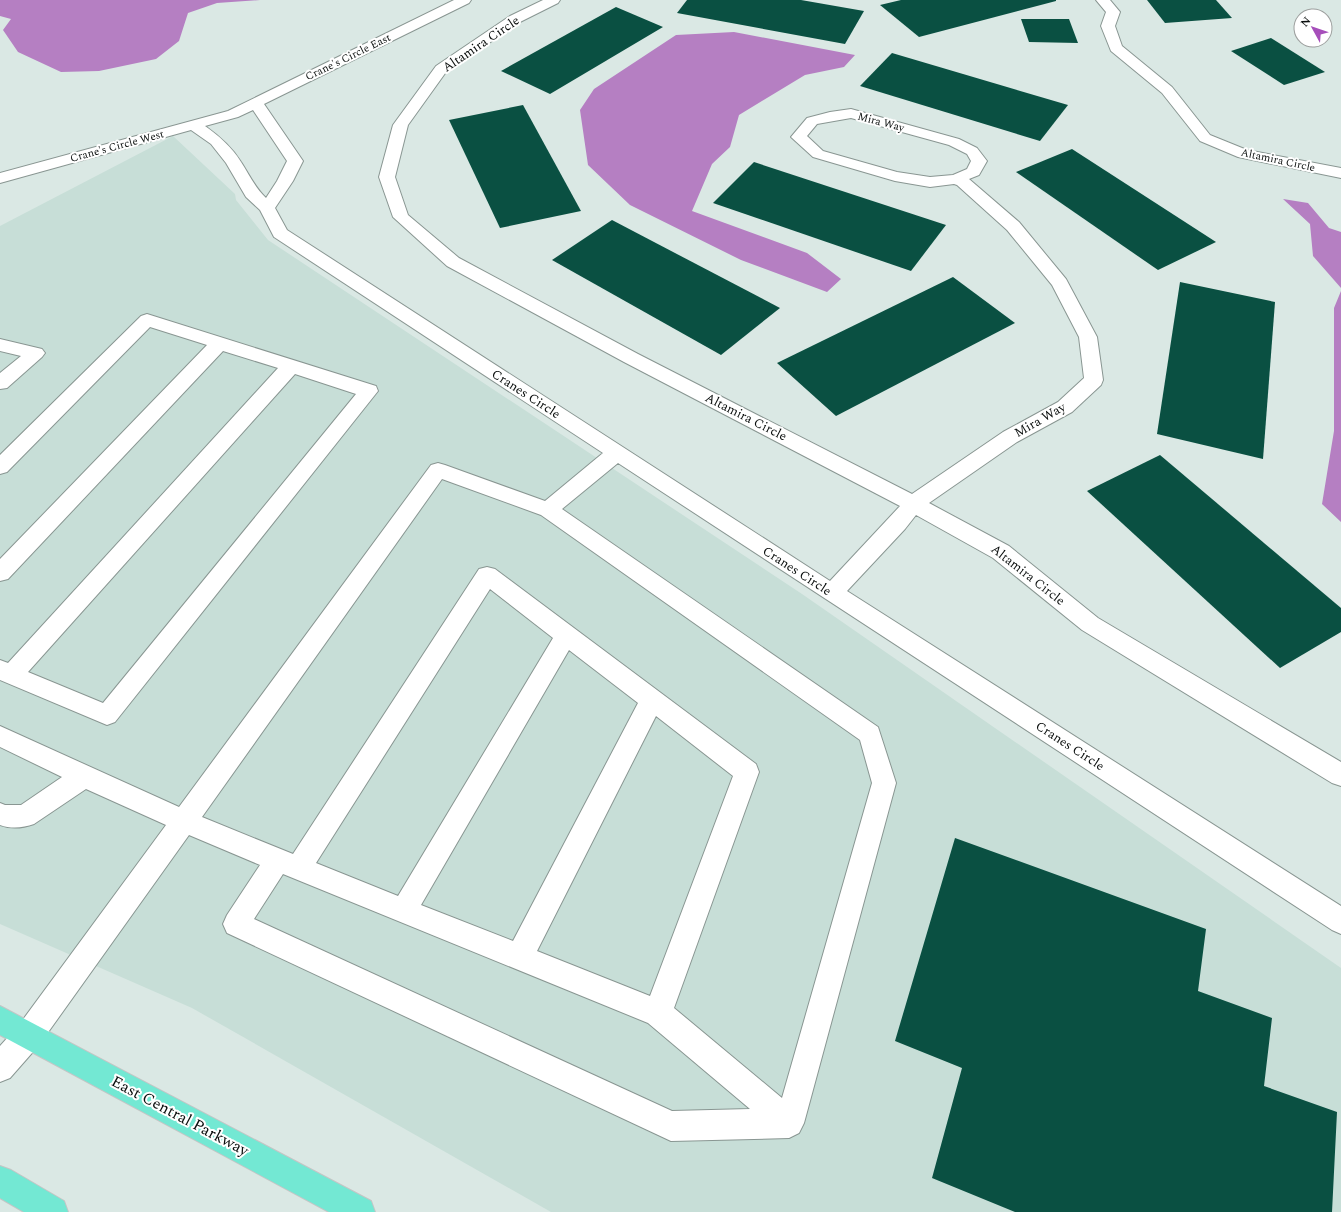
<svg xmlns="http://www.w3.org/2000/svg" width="1341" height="1212" font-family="Spectral,serif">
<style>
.built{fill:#c7ded7}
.water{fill:#b57fc2}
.building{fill:#0a5042}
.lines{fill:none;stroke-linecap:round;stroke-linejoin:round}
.minor-casing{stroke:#899692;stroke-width:2}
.major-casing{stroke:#c4c5c5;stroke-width:2}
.minor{fill:#fff;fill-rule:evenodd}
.major{fill:#73e8d3;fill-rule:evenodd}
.labels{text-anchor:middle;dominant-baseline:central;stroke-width:4;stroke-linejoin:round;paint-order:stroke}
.far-street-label{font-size:11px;fill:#0a0e0d;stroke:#fff}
.street-label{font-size:13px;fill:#0a0e0d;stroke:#fff}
.near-street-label{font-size:16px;fill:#0a0e0d;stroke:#fff}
</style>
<rect width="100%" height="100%" fill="#dae8e4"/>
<path class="built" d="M173,136L235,194L236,200L268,240L802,594L1341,968V1212H551L192,1008L0,924V226Z"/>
<g class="water">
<path d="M0,0H260L217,3L188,13L179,41L156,59L99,71L61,72L18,52L3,30L11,19L0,16Z"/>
<path d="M734,32L855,55L844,67L805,75L739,115L730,147L712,164L692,211L807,253L841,279L827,292L741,260L630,205L588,165L580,110L594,89L676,35Z"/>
<path d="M1283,199L1308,203L1329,228L1341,232V288L1313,256L1310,224Z"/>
<path d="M1341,291V522L1322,504L1334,431V308Z"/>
</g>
<g class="building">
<path d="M687,0H801L864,11L845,44L677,13Z"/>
<path d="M901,0H1056V1L919,37L880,5Z"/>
<path d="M1147,0H1216L1232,18L1165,23Z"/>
<path d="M616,7L663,27L550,94L501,71Z"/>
<path d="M1021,19H1069L1078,43L1029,42Z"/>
<path d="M1271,38L1325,72L1284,85L1231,51Z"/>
<path d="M892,53L1068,105L1040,141L860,86Z"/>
<path d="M523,105L581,211L500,228L449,120Z"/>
<path d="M1072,149L1216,242L1158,270L1016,172Z"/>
<path d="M754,162L946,225L911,271L713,203Z"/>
<path d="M612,220L780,308L721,355L552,260Z"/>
<path d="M953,277L1015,323L836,416L777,363Z"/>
<path d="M1180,282L1275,302L1263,459L1157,434Z"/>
<path d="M1160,455L1341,608V632L1280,668L1087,491Z"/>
<path d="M955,838L1206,929L1198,991L1272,1018L1264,1086L1337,1112L1332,1212H1015L932,1178L962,1068L895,1041Z"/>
</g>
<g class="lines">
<g class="minor-casing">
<g id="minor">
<path d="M454,0H471L469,3L264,104L303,161L293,181L275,208L287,230L830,581L900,506L624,362L447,266L393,217L379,177L393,125L436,66L510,16L543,0H560L558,3L520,22L446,72L408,125L395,177L408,215L459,258L638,354L912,494L1003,432L1058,402L1084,378L1079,337L1052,285L1007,230L957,185L954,184L930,187L895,181L813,157L791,137L807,118L830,112L851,109L959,139L977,148L987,161L979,175L969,179L1019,222L1066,279L1097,337L1103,380L1101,385L1072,412L1017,442L929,503L1009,546L1098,618L1341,762V786L1332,783L1082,630L993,558L916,515L905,529L847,591L1341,906V934L1332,930L618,463L562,509L878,727L896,783L804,1123L799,1133L789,1138L671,1141L227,933L223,924L227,915L260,865L189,835L39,1045L10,1078L0,1082V1046L19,1025L166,825L86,789L34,824C23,828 11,829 0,825V803L5,805H21L62,777L0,747V726L179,807L431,465L438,463L445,465L545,501L603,453L274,237L260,210L246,197L226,163L211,144L191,130L0,183V173L228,111ZM253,110L287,161L277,181L266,198C255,188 249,174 241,162C232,147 219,136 205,126L238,117ZM851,118L949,145L967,154L971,161L967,169L953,175L930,177L897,172L823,151L807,136L817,124ZM442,479L541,515L860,740L872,783L782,1098L674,1008L759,772L756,764L495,569L487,567L479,569L293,854L202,817ZM490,589L553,638L398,896L316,863ZM569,650L638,703L513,941L421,905ZM656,716L733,776L650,996L537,951ZM283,874L648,1023L750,1109L672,1111L254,919Z"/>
<path d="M1096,0H1110L1120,12L1115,26L1122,46L1172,87L1210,135L1247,150L1341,168V178L1238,157L1200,141L1162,93L1111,51L1101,26L1106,12Z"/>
<path d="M147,314L376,386L378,391L115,722L107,725L0,680V660L8,663L278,368L223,351L8,579L0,581V559L207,345L150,327L7,472L0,474V455L141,316ZM295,374L356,394L103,703L28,672Z"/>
<path d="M0,339L42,349L45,353L42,357L7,388L0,389V373L21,356L0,351Z"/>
</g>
</g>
<g class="major-casing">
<g id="major">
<path d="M0,1006L371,1201L375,1212H329L0,1035Z"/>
<path d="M0,1166L11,1170L64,1201L68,1212H24L0,1198Z"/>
</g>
</g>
<use href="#minor" class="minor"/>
<use href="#major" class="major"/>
</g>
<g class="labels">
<g class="far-street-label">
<text transform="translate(348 57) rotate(-26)">Crane's Circle East</text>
<text transform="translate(881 122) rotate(15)">Mira Way</text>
<text transform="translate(117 146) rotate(-15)">Crane's Circle West</text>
<text transform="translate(1278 160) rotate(12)">Altamira Circle</text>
</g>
<g class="street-label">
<text transform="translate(481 44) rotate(-34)">Altamira Circle</text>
<text transform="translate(526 394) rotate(33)">Cranes Circle</text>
<text transform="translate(746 417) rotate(27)">Altamira Circle</text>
<text transform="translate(1040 420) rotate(-30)">Mira Way</text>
<text transform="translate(797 571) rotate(33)">Cranes Circle</text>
<text transform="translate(1028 575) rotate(38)">Altamira Circle</text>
<text transform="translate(1070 746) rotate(33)">Cranes Circle</text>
</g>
<g class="near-street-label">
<text transform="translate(180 1116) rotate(28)">East Central Parkway</text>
</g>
</g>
<g transform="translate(1313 28) rotate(310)"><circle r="19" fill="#ffffff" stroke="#9d9f9e"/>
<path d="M0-3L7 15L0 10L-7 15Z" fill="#a64eba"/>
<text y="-6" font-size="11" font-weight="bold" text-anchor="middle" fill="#0a0e0d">N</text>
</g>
</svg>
